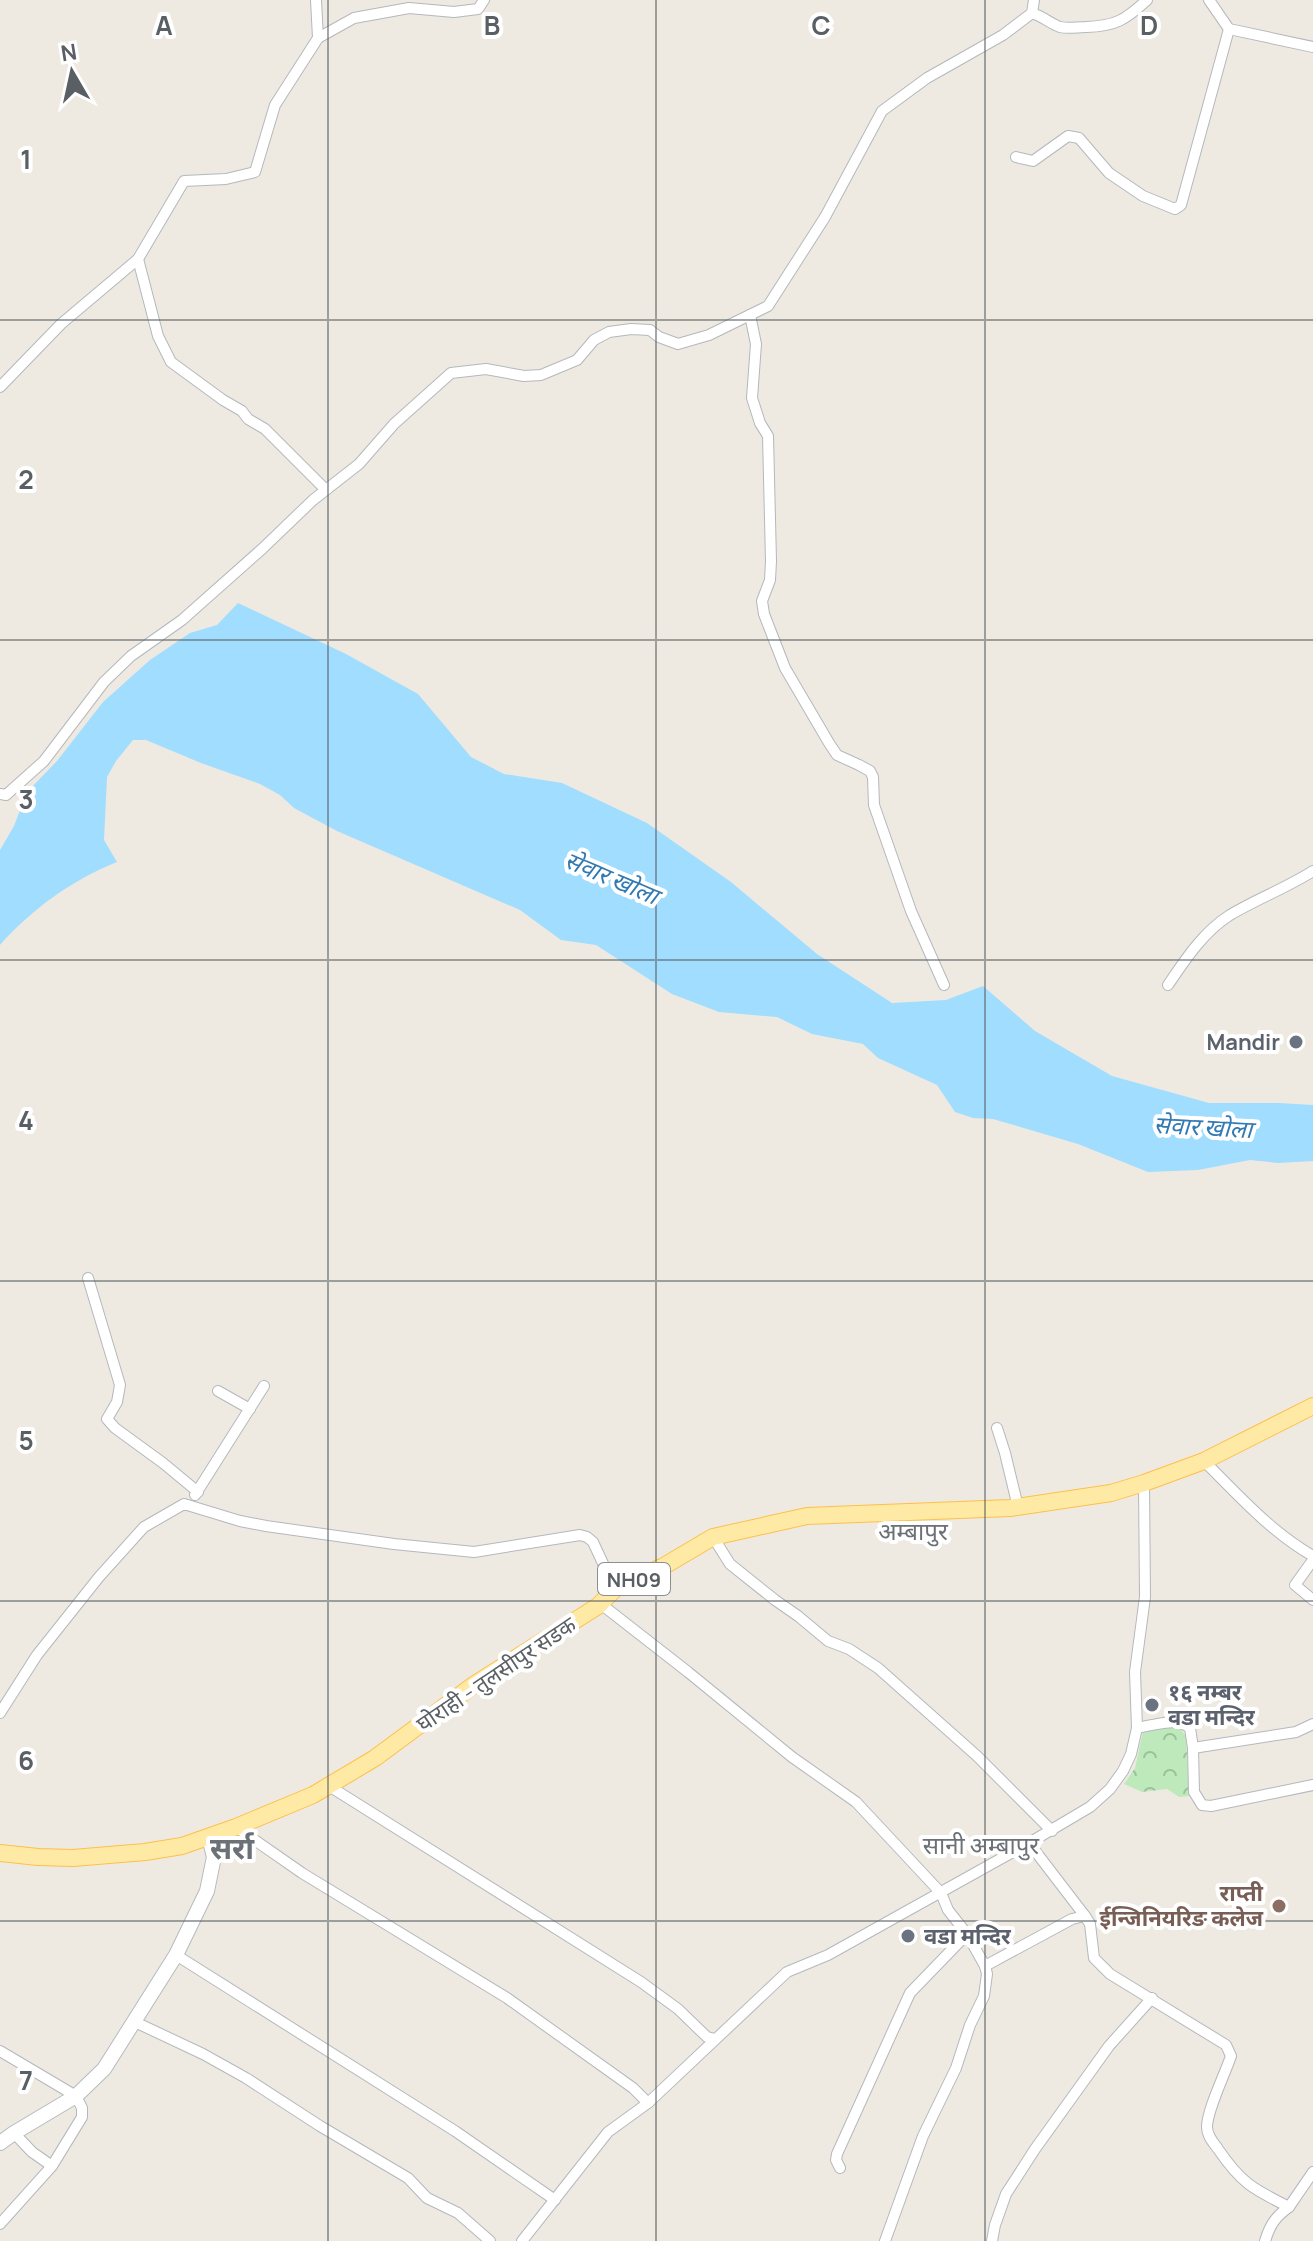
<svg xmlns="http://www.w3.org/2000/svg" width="1313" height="2241" font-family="Manrope,'Noto Sans Devanagari',sans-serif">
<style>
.forest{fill:url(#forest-crowns)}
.water{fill:#a0ddff}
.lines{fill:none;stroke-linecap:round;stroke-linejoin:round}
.street-casing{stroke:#b4b8bd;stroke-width:12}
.secondary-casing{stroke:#b5babf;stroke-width:16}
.primary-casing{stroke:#febf4a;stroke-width:18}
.street{stroke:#fff;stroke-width:10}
.secondary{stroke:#fff;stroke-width:14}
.primary{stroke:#ffeaa5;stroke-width:16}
.grid{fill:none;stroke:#5a5f64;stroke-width:2;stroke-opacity:0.55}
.worship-dot{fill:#6b7280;stroke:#fff;stroke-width:3}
.education-dot{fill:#8d6e63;stroke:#fff;stroke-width:3}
.labels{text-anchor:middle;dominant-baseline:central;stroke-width:8;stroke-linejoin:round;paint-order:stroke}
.shield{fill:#fff;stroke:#8c8f92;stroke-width:2}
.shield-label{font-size:20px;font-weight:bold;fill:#5a5f64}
.worship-label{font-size:22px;font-weight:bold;fill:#5b616d;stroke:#fff;text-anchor:start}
.street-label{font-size:22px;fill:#5a5f64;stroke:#fff}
.education-label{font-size:22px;font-weight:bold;fill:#785e54;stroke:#fff;text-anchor:end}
.water-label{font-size:24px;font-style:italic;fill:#327ab2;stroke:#fff}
.neighbourhood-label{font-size:24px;fill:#6b7176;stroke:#fff}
.district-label{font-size:30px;font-weight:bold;fill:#6b7176;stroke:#fff}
.grid-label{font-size:26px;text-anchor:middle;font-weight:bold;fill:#5a5f64;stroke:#fff;stroke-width:8;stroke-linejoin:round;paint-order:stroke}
</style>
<defs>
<pattern id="forest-crowns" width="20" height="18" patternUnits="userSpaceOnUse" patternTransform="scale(2)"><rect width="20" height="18" fill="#bee9bb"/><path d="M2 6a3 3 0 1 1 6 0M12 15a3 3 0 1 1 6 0" fill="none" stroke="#9dc09c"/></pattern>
</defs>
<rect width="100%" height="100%" fill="#eeeae1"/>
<path class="forest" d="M1173,1727L1181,1730L1186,1736L1189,1796L1179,1797L1167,1789L1142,1792L1124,1784L1135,1768L1143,1731Z"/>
<path class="water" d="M238,603L346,654L418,694L471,757L504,774L562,783L647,823L731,882L817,954L892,1003L946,1000L983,986L1035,1031L1112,1076L1209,1103H1279L1313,1105V1161L1278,1163L1250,1160L1198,1170L1148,1172L1078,1144L993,1119L973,1118L955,1112L937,1085L878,1058L863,1044L812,1034L777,1017L719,1012L672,994L596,945L561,940L520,910L337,831L294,808L280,795L260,784L201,763L146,740H133L116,761L107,777L104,840L117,862C72,880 32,909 0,945V850L14,826L27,792L57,761L103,702L150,660L190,633L217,625Z"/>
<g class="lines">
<g class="street-casing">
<g id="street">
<path d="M1209,0L1229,29L1313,47"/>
<path d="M1032,13C1044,17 1051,24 1060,27C1069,29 1077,27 1086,27C1116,26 1125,20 1147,0"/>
<path d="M318,38L354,18L409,8L454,12L478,9L484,0"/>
<path d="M1016,157L1033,161L1068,136L1079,138L1109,173L1143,196L1175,209L1181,205L1229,29"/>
<path d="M138,259L158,336L171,362L223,400L242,411L248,419L265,429L326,490"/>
<path d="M750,315L756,344L752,398L760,423L768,436L771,561L770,580L762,601L764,614L785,668L829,743L837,755L859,765L870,771L873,777L874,805L911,911L944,985"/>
<path d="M0,387L61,324L138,259L184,181L226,179L255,172L275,105L318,38L316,0"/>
<path d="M0,794L6,795L44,761L104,682L131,656L182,620L262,549L313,500L359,464L394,424L451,373L486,369L524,376L541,375L577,360L594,340L609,332L631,329L650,330L659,337L678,344L709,335L768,306L825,217L882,111L927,78L1003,35L1032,13L1034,0"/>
<path d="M1168,985C1185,960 1203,932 1230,915C1257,899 1286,888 1313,871"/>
<path d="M88,1278L120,1385L117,1402L107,1419L115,1428L163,1463L198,1492"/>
<path d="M218,1391L250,1409"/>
<path d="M997,1428L1005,1453L1018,1507"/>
<path d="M1204,1461C1238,1495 1271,1532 1313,1556"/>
<path d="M195,1495L264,1386"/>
<path d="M713,1537L730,1564L775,1600L798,1616L828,1641L849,1649L878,1668L977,1756L1052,1831"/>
<path d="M1313,1560L1295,1585L1313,1600"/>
<path d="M598,1606L606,1608L688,1672L792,1757L856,1802L941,1893L948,1910L967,1934L985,1966L987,1974L984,1996L970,2025L956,2068L923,2136L885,2241"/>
<path d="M0,1713L37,1655L99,1577L144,1527L184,1504L240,1521L266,1526L394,1544L474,1552L580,1535L587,1537L593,1542L606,1570L618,1586"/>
<path d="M1137,1728C1154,1725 1176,1717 1190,1728L1193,1748L1194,1792L1202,1805L1211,1806L1313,1785"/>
<path d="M1193,1748L1296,1732L1313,1724"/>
<path d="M329,1786L641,1982L678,2009L707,2037L715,2039"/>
<path d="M236,1827L302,1873L507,1998L633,2088L648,2103"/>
<path d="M1029,1843L1085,1916"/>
<path d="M176,1955L455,2131L555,2200"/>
<path d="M985,1966L1072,1919L1085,1916L1090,1924L1094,1958L1110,1974L1226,2045L1231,2056C1225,2074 1207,2110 1207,2127C1207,2136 1213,2142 1218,2149C1241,2183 1253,2189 1289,2207C1275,2217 1270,2225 1265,2241"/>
<path d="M135,2022L203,2054L246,2078L320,2126L408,2178L427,2198L458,2213L490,2241"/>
<path d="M0,2051L76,2096L82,2108V2117L52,2166L0,2224"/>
<path d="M14,2133L32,2152L52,2166"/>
<path d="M840,2168L836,2160L837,2154L910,1993L967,1934"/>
<path d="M1289,2207L1313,2172"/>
<path d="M522,2241L608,2132L648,2103L787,1972L828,1955L1029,1843L1090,1807L1110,1789L1123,1771L1131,1754L1137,1728L1135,1672L1145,1597L1144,1483"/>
<path d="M992,2241L995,2225L1006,2194L1035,2149L1109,2046L1152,1998"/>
</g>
</g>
<g class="secondary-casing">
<path id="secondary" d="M0,2143L14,2133L76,2096L104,2069L176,1955L207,1891L214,1857L209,1837"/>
</g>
<g class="primary-casing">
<path id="primary" d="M0,1853L38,1857L73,1858L145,1852L182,1846L236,1827L313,1795L375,1758L475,1684L598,1606L618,1586L664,1566L713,1537L807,1516L1010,1508L1111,1493L1144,1483L1204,1461L1313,1406"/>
</g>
<use href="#street" class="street"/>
<use href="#secondary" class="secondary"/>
<use href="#primary" class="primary"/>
</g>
<path class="grid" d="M328,0V2241M656,0V2241M985,0V2241M0,320H1313M0,640H1313M0,960H1313M0,1281H1313M0,1601H1313M0,1921H1313"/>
<g class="worship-dot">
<circle cx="1296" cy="1042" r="8"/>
<circle cx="1152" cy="1705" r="8"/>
<circle cx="908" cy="1936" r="8"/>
</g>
<circle class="education-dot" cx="1279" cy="1906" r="8"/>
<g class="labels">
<rect class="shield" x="598" y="1563" width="72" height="32" rx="6"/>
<g class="shield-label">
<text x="634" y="1579">NH09</text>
</g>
<g class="worship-label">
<text x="1280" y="1042" text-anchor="end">Mandir</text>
<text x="1168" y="1692">१६ नम्बर<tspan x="1168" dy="25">वडा मन्दिर</tspan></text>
<text x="924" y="1936">वडा मन्दिर</text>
</g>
<g class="street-label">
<text transform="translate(496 1674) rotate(-34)">घोराही - तुलसीपुर सडक</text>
</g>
<g class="education-label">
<text x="1263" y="1893">राप्ती<tspan x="1263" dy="25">ईन्जिनियरिङ कलेज</tspan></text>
</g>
<g class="water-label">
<text transform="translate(612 877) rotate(23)">सेवार खोला</text>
<text transform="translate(1203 1126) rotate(3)">सेवार खोला</text>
</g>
<g class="neighbourhood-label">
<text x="913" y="1530">अम्बापुर</text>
<text x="981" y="1844">सानी अम्बापुर</text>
</g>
<g class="district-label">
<text x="232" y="1847">सर्रा</text>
</g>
</g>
<g class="grid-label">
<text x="164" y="35">A</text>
<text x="492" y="35">B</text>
<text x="821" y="35">C</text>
<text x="1149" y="35">D</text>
<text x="26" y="169">1</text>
<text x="26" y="489">2</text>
<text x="26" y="809">3</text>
<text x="26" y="1130">4</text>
<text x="26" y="1450">5</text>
<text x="26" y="1770">6</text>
<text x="26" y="2090">7</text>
</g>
<g transform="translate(72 72) rotate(351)" stroke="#ffffff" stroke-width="6" paint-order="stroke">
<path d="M0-6L14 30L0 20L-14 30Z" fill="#5a5f64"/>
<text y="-12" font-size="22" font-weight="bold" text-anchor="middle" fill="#5a5f64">N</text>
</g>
</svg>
